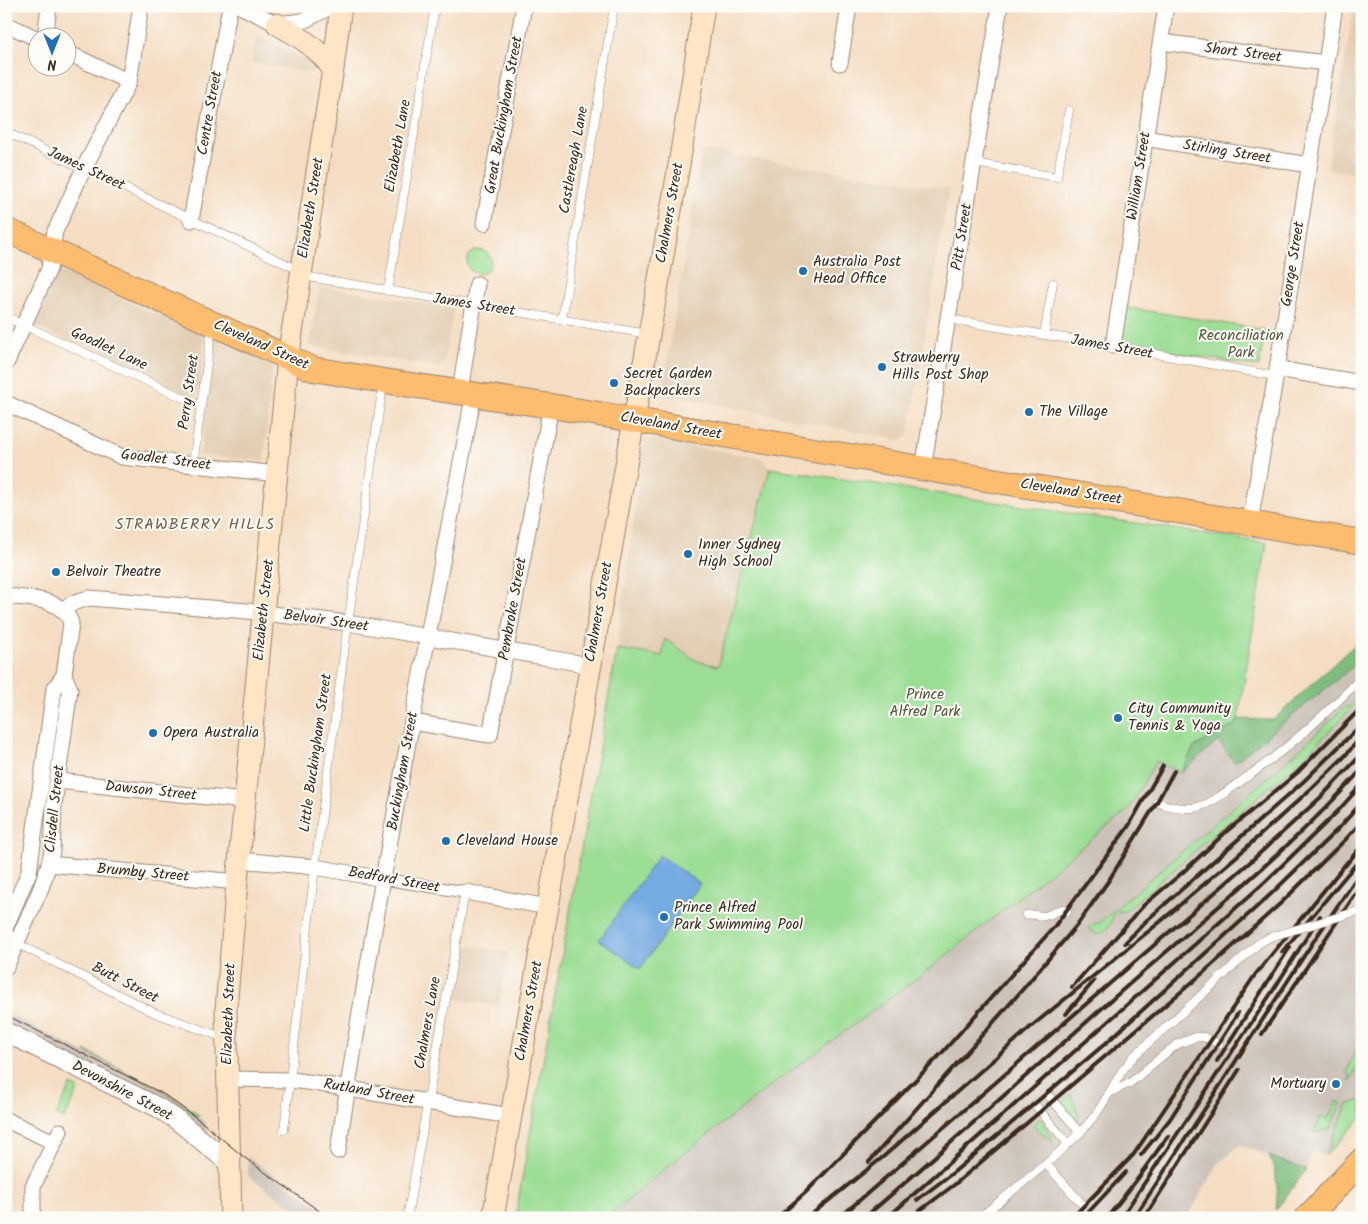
<svg xmlns="http://www.w3.org/2000/svg" width="1368" height="1224" font-family="Kalam,sans-serif">
<style>
.built{fill:#e2cdb2}
.industrial{fill:#ccc2b9}
.green{fill:#9cde95;stroke:#6c845a}
.forest{fill:#7dbd7e;stroke:#5c744e}
.water{fill:#74aae2;stroke:#586a80}
.lines{fill:none;stroke-linecap:round;stroke-linejoin:round}
.service-casing{stroke:#988470;stroke-width:9}
.pedestrian-casing{stroke:#988470;stroke-width:13}
.minor-casing{stroke:#988470;stroke-width:17}
.tertiary-casing{stroke:#988470;stroke-width:21}
.secondary-casing{stroke:#988470;stroke-width:23}
.primary-casing{stroke:#988470;stroke-width:26}
.service{stroke:#fff;stroke-width:8}
.pedestrian{stroke:#fff;stroke-width:11}
.minor{stroke:#fff;stroke-width:15}
.tertiary{stroke:#fff;stroke-width:19}
.secondary{stroke:#fee5c5;stroke-width:21}
.primary{stroke:#fcbd6f;stroke-width:24}
.tram{stroke:#3b2a1e;stroke-width:1}
.rail{stroke:#3b2a1e;stroke-width:4}
.service-bridge-casing{stroke:#988470;stroke-width:9;stroke-linecap:butt}
.service-bridge{stroke:#fff;stroke-width:8}
.poi-dot{fill:#1f6fb2;stroke:#fdfcf7;stroke-width:2}
.labels{text-anchor:middle;dominant-baseline:central;stroke-width:4;stroke-linejoin:round;paint-order:stroke}
.street-label{font-size:15px;fill:#3b2a1e;stroke:#fdfcf7}
.poi-label{font-size:15px;fill:#3b2a1e;stroke:#fdfcf7;text-anchor:start}
.park-label{font-size:15px;fill:#53573c;stroke:#fdfcf7}
.neighbourhood-label{font-size:16px;letter-spacing:1px;fill:#745e49;stroke:#fdfcf7}
</style>
<rect width="100%" height="100%" fill="#fdfcf7"/>
<filter id="ink" filterUnits="userSpaceOnUse"><feTurbulence type="fractalNoise" baseFrequency=".02" numOctaves="2"/><feDisplacementMap in="SourceGraphic" scale="10" xChannelSelector="R" yChannelSelector="G"/><feConvolveMatrix kernelMatrix="1 2 1 2 8 2 1 2 1" color-interpolation-filters="sRGB"/></filter>
<filter id="wash" filterUnits="userSpaceOnUse"><feTurbulence type="fractalNoise" baseFrequency=".0096" numOctaves="4" result="noise"/><feDisplacementMap in="SourceGraphic" scale="20" xChannelSelector="R" yChannelSelector="G"/><feGaussianBlur stdDeviation="1.12" result="paint"/><feColorMatrix in="noise" values="0 0 0 0 0 0 0 0 0 0 0 0 0 0 0 0 0 1.4 0 .05"/><feComposite in="paint" operator="in"/></filter>
<g filter="url(#wash)">
<rect width="100%" height="100%" fill="#f4ddc2"/>
<g class="built">
<path d="M1354,6H1362V175L1327,169Z"/>
<path d="M257,35L314,63L312,73L251,63Z"/>
<path d="M702,150L949,189L909,434L902,440L668,395L663,387Z"/>
<path d="M57,270L205,336L197,401L36,326Z"/>
<path d="M320,286L454,308L444,363L437,367L309,346Z"/>
<path d="M215,339L273,364L264,461L200,455Z"/>
<path d="M644,438L761,458L770,468L718,666L697,661L665,640L662,657L617,649Z"/>
<path d="M462,944L508,952L499,1006L453,999Z"/>
</g>
<g class="industrial">
<path d="M1362,659V1118L1326,1156L1313,1150L1306,1170L1240,1145L1218,1164L1187,1218H607L666,1168L765,1090L931,968L1128,810L1156,761L1182,773L1218,741L1235,762Z"/>
<path d="M6,1013L171,1097L206,1123V1141L6,1028Z"/>
<path d="M248,1157L335,1218H310L248,1176Z"/>
</g>
<g class="green">
<circle cx="479" cy="262" r="12"/>
<path d="M1124,307L1265,330L1259,367L1119,343Z"/>
<path d="M770,468L1267,543L1238,719L1236,724L1194,747L1181,773L1156,761L1128,810L931,968L765,1090L666,1168L607,1218H515L617,649L662,656L665,639L697,661L718,666Z"/>
<path d="M1362,690V698L1302,759L1124,912L1118,911L1114,913C1113,924 1107,931 1097,935L1088,928L1092,924L1099,923L1289,759L1346,706L1349,708L1360,696L1359,692Z"/>
<path d="M1362,1035V1064L1355,1070L1351,1080H1349L1350,1075L1346,1073Z"/>
<path d="M86,1051L165,1092L199,1115L198,1117L161,1090L85,1052Z"/>
<path d="M71,1085L79,1089L64,1119L56,1115Z"/>
<path d="M1071,1094L1079,1117L1076,1120L1060,1105Z"/>
<path d="M1336,1101L1341,1103L1330,1129L1314,1133L1320,1117L1328,1119Z"/>
<path d="M1358,1101L1362,1102V1117L1326,1155L1347,1105Z"/>
<path d="M1040,1118L1053,1140L1052,1142L1033,1125Z"/>
</g>
<g class="forest">
<path d="M1362,638V659L1235,762L1218,741L1181,773L1194,747L1236,724L1238,719L1273,720Z"/>
<path d="M1269,1156L1306,1170L1276,1210C1278,1189 1278,1176 1269,1156Z"/>
</g>
<path class="water" d="M659,855L700,884L640,969L599,940Z"/>
</g>
<g filter="url(#ink)">
<g class="lines">
<g class="service-casing">
<g id="service">
<path d="M6,132L299,270"/>
<path d="M974,163L1057,177L1069,110"/>
<path d="M303,276L648,334"/>
<path d="M388,291L435,6"/>
<path d="M6,317L201,406"/>
<path d="M562,319L614,6"/>
<path d="M948,319L1113,346L1275,376"/>
<path d="M1044,335L1053,283"/>
<path d="M193,464L212,327"/>
<path d="M1157,802C1170,807 1184,810 1198,807C1212,803 1223,794 1234,786C1281,755 1323,717 1362,677"/>
<path d="M1026,915C1033,913 1037,916 1043,916C1050,916 1056,910 1063,909L1067,912"/>
<path d="M16,943L155,1013L225,1038"/>
<path d="M1109,1093L1122,1071L1134,1056"/>
<path d="M1048,1095L1080,1133"/>
<path d="M1035,1105L1068,1144"/>
<path d="M284,1130L315,867L348,623L383,384"/>
<path d="M1046,1164L1084,1206"/>
<path d="M407,1218L465,892"/>
<path d="M979,1218L1046,1164L1080,1133L1097,1113L1109,1093L1130,1083L1167,1052L1178,1044L1196,1037H1204L1219,1044"/>
</g>
</g>
<g class="pedestrian-casing">
<path id="pedestrian" d="M384,879L465,892"/>
</g>
<g class="minor-casing">
<g id="minor">
<path d="M240,6L277,24L303,21L332,6"/>
<path d="M6,24L38,39"/>
<path d="M45,38L49,6"/>
<path d="M1161,42L1325,63"/>
<path d="M68,53L129,82"/>
<path d="M840,63L849,6"/>
<path d="M1144,138L1309,165"/>
<path d="M191,220L230,6"/>
<path d="M484,223L524,6"/>
<path d="M1113,346L1166,6"/>
<path d="M6,364L49,269L55,231L58,225L84,168L129,82L141,6"/>
<path d="M1277,369L1362,383"/>
<path d="M460,391L477,284"/>
<path d="M6,403L122,457L277,474"/>
<path d="M923,468L1000,6"/>
<path d="M1250,522L1277,369L1335,6"/>
<path d="M6,596C28,599 63,597 71,623L64,675L70,689L54,804L52,851L49,864L41,888L6,967"/>
<path d="M62,610L75,602L89,598L247,611L348,623L578,663L589,667"/>
<path d="M412,722L490,735L551,406"/>
<path d="M58,781L245,801"/>
<path d="M239,860L315,867L384,879"/>
<path d="M49,864L237,882"/>
<path d="M465,892L548,907"/>
<path d="M6,926L29,872L54,689L64,675"/>
<path d="M227,1079L291,1080L314,1083L510,1116"/>
<path d="M6,1120L54,1142"/>
<path d="M338,1151C376,897 427,645 474,393"/>
<path d="M33,1218V1186L60,1131"/>
</g>
</g>
<g class="tertiary-casing">
<path id="tertiary" d="M6,1032L157,1107L177,1120L229,1163"/>
</g>
<g class="secondary-casing">
<g id="secondary">
<path d="M277,24C300,37 317,47 333,69"/>
<path d="M231,1218L226,1009L237,882L288,358L333,69L341,6"/>
<path d="M493,1218L679,165L704,6"/>
</g>
</g>
<g class="primary-casing">
<g id="primary">
<path d="M6,230L313,369L384,381L551,406L1362,542"/>
<path d="M1307,1218L1362,1160"/>
</g>
</g>
<use href="#service" class="service"/>
<use href="#pedestrian" class="pedestrian"/>
<use href="#minor" class="minor"/>
<use href="#tertiary" class="tertiary"/>
<use href="#secondary" class="secondary"/>
<use href="#primary" class="primary"/>
<path class="tram" d="M6,1015L163,1094L198,1119L245,1158L329,1218"/>
<g class="rail">
<path d="M1345,866L1362,845"/>
<path d="M1125,943L1146,921L1304,781L1362,724"/>
<path d="M1282,952L1355,865"/>
<path d="M1072,987L1144,905L1182,873L1227,831L1297,773L1362,707"/>
<path d="M1066,1014L1094,981"/>
<path d="M1262,1034L1362,884"/>
<path d="M1217,1061L1290,947"/>
<path d="M1141,1155L1170,1119L1238,1013"/>
<path d="M869,1162L1023,989L1077,925L1109,880L1157,802L1174,771"/>
<path d="M1142,1172L1168,1136"/>
<path d="M917,1200L954,1172L1106,1043L1271,894L1339,828L1362,802"/>
<path d="M777,1218L806,1192L941,1054L1054,927L1128,827L1163,766"/>
<path d="M807,1218L883,1157L1033,1025L1160,922L1238,855L1312,788L1344,757L1362,736"/>
<path d="M839,1218L1249,863L1321,797L1362,754"/>
<path d="M864,1218C953,1142 1039,1064 1126,987C1206,916 1291,849 1362,769"/>
<path d="M887,1218L1265,882L1337,812L1362,784"/>
<path d="M910,1218L954,1185L1203,973L1282,902L1346,839L1362,821"/>
<path d="M1072,1218L1134,1154L1255,975L1348,861"/>
<path d="M1083,1218L1126,1172"/>
<path d="M1107,1218L1146,1168"/>
<path d="M1121,1218L1274,989L1320,916"/>
<path d="M1134,1218L1315,939L1362,870"/>
<path d="M1144,1218L1239,1070"/>
</g>
<g class="service-bridge-casing">
<path id="service-bridge" d="M1134,1056L1258,944L1270,937L1362,910"/>
</g>
<use href="#service-bridge" class="service-bridge"/>
</g>
</g>
<g class="poi-dot">
<circle cx="803" cy="271" r="5"/>
<circle cx="882" cy="367" r="5"/>
<circle cx="614" cy="383" r="5"/>
<circle cx="1029" cy="412" r="5"/>
<circle cx="688" cy="554" r="5"/>
<circle cx="56" cy="572" r="5"/>
<circle cx="1118" cy="718" r="5"/>
<circle cx="153" cy="733" r="5"/>
<circle cx="446" cy="841" r="5"/>
<circle cx="664" cy="917" r="5"/>
<circle cx="1336" cy="1084" r="5"/>
</g>
<g class="labels">
<g class="street-label">
<text transform="translate(1243 53) rotate(7)">Short Street</text>
<text transform="translate(210 113) rotate(-80)">Centre Street</text>
<text transform="translate(504 115) rotate(-80)">Great Buckingham Street</text>
<text transform="translate(398 146) rotate(-80)">Elizabeth Lane</text>
<text transform="translate(1227 152) rotate(9)">Stirling Street</text>
<text transform="translate(574 160) rotate(-80)">Castlereagh Lane</text>
<text transform="translate(86 169) rotate(25)">James Street</text>
<text transform="translate(1139 176) rotate(-81)">William Street</text>
<text transform="translate(311 208) rotate(-81)">Elizabeth Street</text>
<text transform="translate(670 213) rotate(-80)">Chalmers Street</text>
<text transform="translate(962 237) rotate(-81)">Pitt Street</text>
<text transform="translate(1293 264) rotate(-81)">George Street</text>
<text transform="translate(474 305) rotate(9)">James Street</text>
<text transform="translate(261 345) rotate(24)">Cleveland Street</text>
<text transform="translate(1112 347) rotate(10)">James Street</text>
<text transform="translate(109 349) rotate(25)">Goodlet Lane</text>
<text transform="translate(189 392) rotate(-82)">Perry Street</text>
<text transform="translate(671 426) rotate(10)">Cleveland Street</text>
<text transform="translate(166 460) rotate(7)">Goodlet Street</text>
<text transform="translate(1071 492) rotate(9)">Cleveland Street</text>
<text transform="translate(513 609) rotate(-80)">Pembroke Street</text>
<text transform="translate(264 610) rotate(-84)">Elizabeth Street</text>
<text transform="translate(599 612) rotate(-80)">Chalmers Street</text>
<text transform="translate(326 621) rotate(8)">Belvoir Street</text>
<text transform="translate(316 753) rotate(-82)">Little Buckingham Street</text>
<text transform="translate(403 771) rotate(-80)">Buckingham Street</text>
<text transform="translate(151 791) rotate(6)">Dawson Street</text>
<text transform="translate(55 809) rotate(-84)">Clisdell Street</text>
<text transform="translate(143 873) rotate(5)">Brumby Street</text>
<text transform="translate(394 880) rotate(10)">Bedford Street</text>
<text transform="translate(125 983) rotate(27)">Butt Street</text>
<text transform="translate(529 1011) rotate(-80)">Chalmers Street</text>
<text transform="translate(229 1014) rotate(-88)">Elizabeth Street</text>
<text transform="translate(428 1023) rotate(-80)">Chalmers Lane</text>
<text transform="translate(122 1091) rotate(28)">Devonshire Street</text>
<text transform="translate(369 1092) rotate(10)">Rutland Street</text>
</g>
<g class="poi-label">
<text x="813" y="262">Australia Post<tspan x="813" dy="17">Head Office</tspan></text>
<text x="892" y="358">Strawberry<tspan x="892" dy="17">Hills Post Shop</tspan></text>
<text x="624" y="374">Secret Garden<tspan x="624" dy="17">Backpackers</tspan></text>
<text x="1039" y="412">The Village</text>
<text x="698" y="545">Inner Sydney<tspan x="698" dy="17">High School</tspan></text>
<text x="66" y="572">Belvoir Theatre</text>
<text x="1128" y="709">City Community<tspan x="1128" dy="17">Tennis &amp; Yoga</tspan></text>
<text x="163" y="733">Opera Australia</text>
<text x="456" y="841">Cleveland House</text>
<text x="674" y="908">Prince Alfred<tspan x="674" dy="17">Park Swimming Pool</tspan></text>
<text x="1326" y="1084" text-anchor="end">Mortuary</text>
</g>
<g class="park-label">
<text x="1241" y="336">Reconciliation<tspan x="1241" dy="17">Park</tspan></text>
<text x="925" y="695">Prince<tspan x="925" dy="17">Alfred Park</tspan></text>
</g>
<g class="neighbourhood-label">
<text x="195" y="524">STRAWBERRY HILLS</text>
</g>
</g>
<rect width="1368" height="1224" fill="none" stroke="#fdfcf7" stroke-width="25"/>
<g transform="translate(52 52) rotate(180)"><circle r="24" fill="#fdfcf7" stroke="#afa8a0"/>
<path d="M0-4L9 19L0 12L-9 19Z" fill="#1f6fb2"/>
<text y="-8" font-size="14" font-weight="bold" text-anchor="middle" fill="#3b2a1e">N</text>
</g>
</svg>
